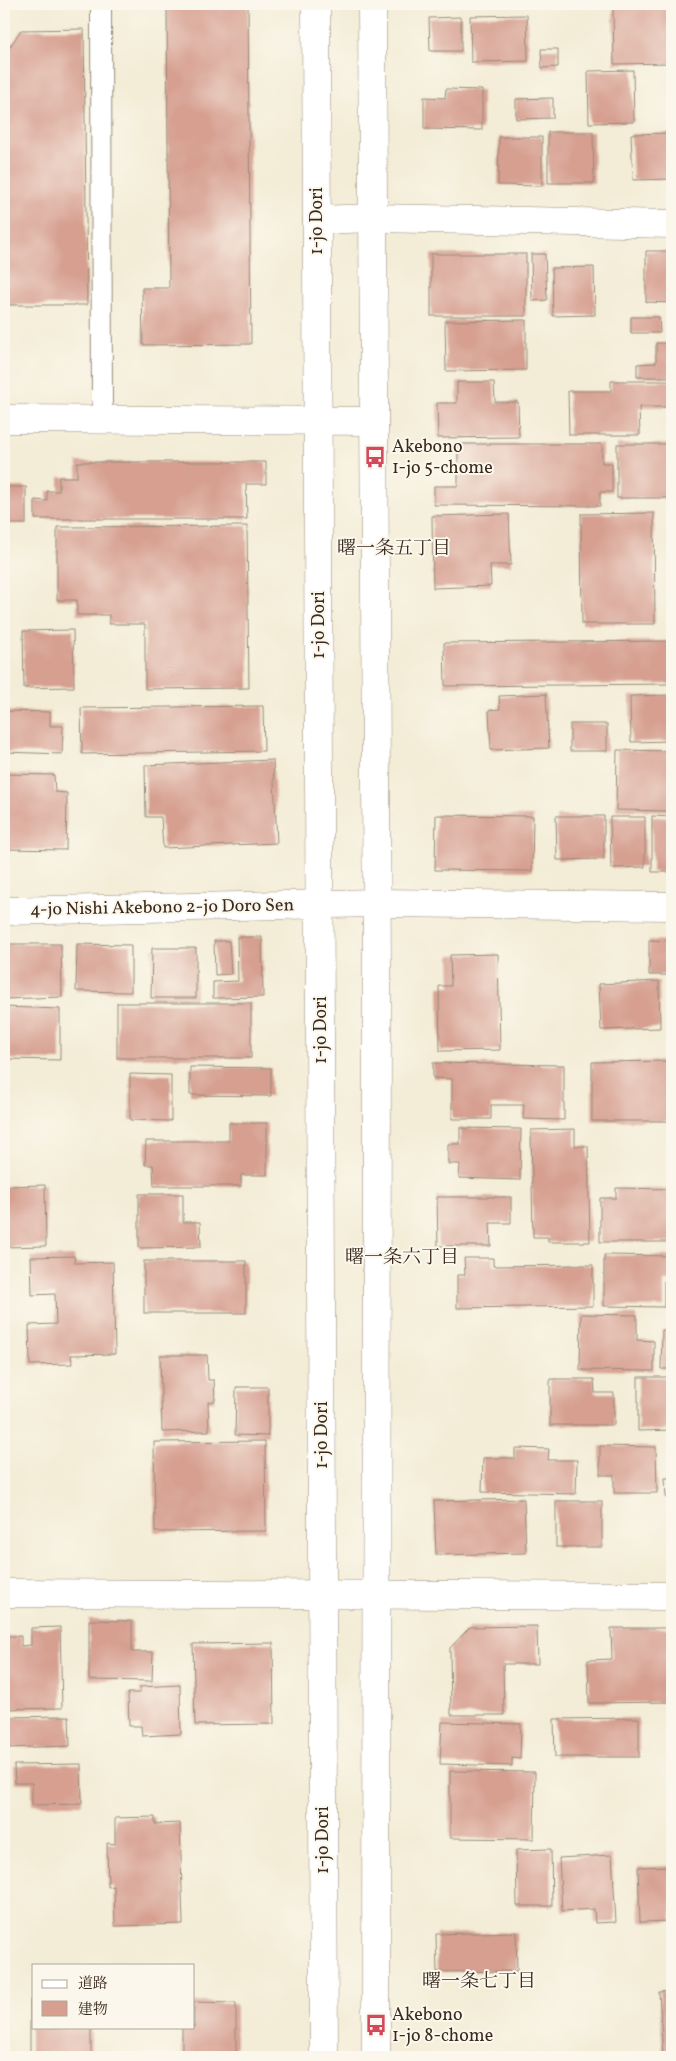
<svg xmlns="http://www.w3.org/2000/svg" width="676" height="2061" font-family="Vollkorn,'Noto Serif JP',serif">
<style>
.building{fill:#d69f90}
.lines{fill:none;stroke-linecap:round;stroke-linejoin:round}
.lane-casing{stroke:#978b7a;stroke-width:22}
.street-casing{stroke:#978b7a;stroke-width:29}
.secondary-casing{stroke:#978b7a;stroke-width:29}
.lane{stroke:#fff;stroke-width:20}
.street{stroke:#fff;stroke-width:28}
.secondary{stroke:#fff;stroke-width:28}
.labels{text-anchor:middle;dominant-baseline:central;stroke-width:4;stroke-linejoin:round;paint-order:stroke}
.street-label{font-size:18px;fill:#3b2a1e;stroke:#fbf7ec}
.poi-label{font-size:18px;fill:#3b2a1e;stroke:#fbf7ec;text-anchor:start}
.neighbourhood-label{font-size:19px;fill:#3b2a1e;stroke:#fbf7ec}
</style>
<rect width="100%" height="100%" fill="#fbf7ec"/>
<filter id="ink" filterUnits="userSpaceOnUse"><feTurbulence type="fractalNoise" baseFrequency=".02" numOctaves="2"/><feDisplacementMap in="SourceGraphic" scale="10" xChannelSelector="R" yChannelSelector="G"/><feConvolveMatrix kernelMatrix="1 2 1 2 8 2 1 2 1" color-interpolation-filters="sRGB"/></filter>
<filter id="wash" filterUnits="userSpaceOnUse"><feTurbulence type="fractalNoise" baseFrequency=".0096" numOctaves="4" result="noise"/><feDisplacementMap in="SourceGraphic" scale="20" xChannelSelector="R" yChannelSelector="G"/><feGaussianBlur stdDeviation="1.12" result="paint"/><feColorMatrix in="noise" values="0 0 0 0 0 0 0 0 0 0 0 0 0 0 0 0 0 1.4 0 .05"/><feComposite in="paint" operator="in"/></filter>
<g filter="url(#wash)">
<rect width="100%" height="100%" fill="#f3ecd6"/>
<g id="blocks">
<g class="building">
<path d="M167,4H248L251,344L143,345L142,288H169Z"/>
<path d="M613,8H672V63L614,64Z"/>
<path d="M527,15L528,61L471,62L470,16Z"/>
<path d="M461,17V51H430L429,18Z"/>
<path d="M84,29L87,305H4V56L21,30Z"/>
<path d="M541,49H558V67L542,68Z"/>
<path d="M633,70L634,122L589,123L588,71Z"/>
<path d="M446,89L482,90V130L424,129V97L445,98Z"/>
<path d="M553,98V118L516,119V99Z"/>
<path d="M548,132H593L594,183H548Z"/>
<path d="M672,133V179L633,180L631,134Z"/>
<path d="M499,137H542V186L498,185Z"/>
<path d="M646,251H672V303L646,302Z"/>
<rect x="431" y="254" width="95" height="62"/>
<path d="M531,254H545L547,300L532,301Z"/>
<path d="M594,267L595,315L553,316L552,268Z"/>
<path d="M631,317H659L660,333H631Z"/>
<path d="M526,320V370L446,371L445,321Z"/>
<path d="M656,343H672V377H637V364L656,363Z"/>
<path d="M611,381H672V407H639L640,435H569L568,391H611Z"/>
<path d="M457,382H494L495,402H518L519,437L438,438L437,403H457Z"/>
<path d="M458,444H602V463H612V492H600V506L434,505V486H458Z"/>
<rect x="617" y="444" width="55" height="54"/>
<path d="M77,462H266V484H246L247,519H35V500L47,501V491H59V477H77Z"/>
<rect x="4" y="487" width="22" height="37"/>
<path d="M654,513L655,624H582L581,514Z"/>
<path d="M509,514L511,565H490L491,586L433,588L432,516Z"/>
<path d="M247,526L249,688L145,689V624H109V615H77V600H57V527Z"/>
<path d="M73,630L74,687L24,688L23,631Z"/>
<path d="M672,641V684L445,686L444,643Z"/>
<path d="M546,694L549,748L491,750L489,710L500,709L499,696Z"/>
<path d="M672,695V741L631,742L630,696Z"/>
<path d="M263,706L264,751L82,754L81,708Z"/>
<path d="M4,711L50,712V726H63L62,754L4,752Z"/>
<rect x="570" y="724" width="37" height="27"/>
<path d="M617,750L672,751V811L616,810Z"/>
<path d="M273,760L277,843L163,848L161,817H146L145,765Z"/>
<path d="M6,774L54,775L55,792L67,793L66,850L4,849Z"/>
<path d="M436,815L533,816L532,871L435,870Z"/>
<path d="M556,816H604V859L557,860Z"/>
<path d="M652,816L672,817V872H652Z"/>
<path d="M610,817H645V867L611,868Z"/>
<path d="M237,937H262L263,997L213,998V982L238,981Z"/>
<path d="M649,940L672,941V975H649Z"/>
<path d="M214,941H229L231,974L215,975Z"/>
<path d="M4,944H61L62,997L4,999Z"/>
<path d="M77,944L131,945V992L76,991Z"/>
<path d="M152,948H196V998H151Z"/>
<path d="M498,954L500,1050L440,1051L439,986H451L450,955Z"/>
<path d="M659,981L660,1028L601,1030L599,984Z"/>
<rect x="117" y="1003" width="134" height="55"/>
<path d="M4,1007L60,1009V1060L4,1059Z"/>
<path d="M672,1061V1121H592V1062Z"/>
<path d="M433,1063L564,1065V1120L523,1119L524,1105H491V1119H452V1079L433,1078Z"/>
<path d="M190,1067L271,1068V1096L190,1095Z"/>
<path d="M130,1074L171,1075V1121L130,1120Z"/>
<path d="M229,1123H267V1175H241V1186H154L153,1165H145L146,1141H229Z"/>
<path d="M460,1128L521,1129L520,1180L459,1178L460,1164H448V1144H460Z"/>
<path d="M575,1129V1146H588L590,1242H548V1237H533L531,1130Z"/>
<path d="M45,1185L46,1246L4,1247V1186Z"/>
<path d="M616,1188L672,1189V1242H600V1198H616Z"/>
<path d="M139,1194H183V1222H200L201,1247L139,1248Z"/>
<path d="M437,1197H511V1223H490L491,1246H438Z"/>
<path d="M604,1255L672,1256V1281H664V1307L604,1306Z"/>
<path d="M74,1256L75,1263L113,1262L115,1354L71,1355L72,1364L30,1365L29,1325L56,1324L55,1294L32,1295L31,1257Z"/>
<path d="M464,1258H493V1266L593,1265V1306L457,1308V1275H465Z"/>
<rect x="144" y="1261" width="102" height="52"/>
<path d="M581,1314L637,1315V1340L654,1341V1371L580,1370Z"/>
<path d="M662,1330H672V1369H661Z"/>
<path d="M160,1355H207L208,1380H214L215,1401L208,1402L209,1431L162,1432Z"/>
<path d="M638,1377H672V1430L638,1431Z"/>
<path d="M550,1379H594L595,1393H614V1425H550Z"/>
<path d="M236,1387H268V1436L235,1435Z"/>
<path d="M265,1441L266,1531L155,1532L154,1442Z"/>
<path d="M600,1446L656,1447L657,1493H614V1475H600Z"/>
<path d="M515,1448L549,1449L548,1460H577L576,1494L482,1492L483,1458H515Z"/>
<path d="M665,1478H672V1497L666,1498Z"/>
<path d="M524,1499L526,1553L436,1555L434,1501Z"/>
<rect x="556" y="1501" width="46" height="46"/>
<path d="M89,1620L132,1621V1652H153L152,1681L89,1680Z"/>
<path d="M537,1626L538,1664H503L504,1715H451L450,1648L470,1627Z"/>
<path d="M60,1627L62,1708L4,1709V1636H21V1646L31,1645V1628Z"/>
<path d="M611,1628H672V1702L589,1703L588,1660L612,1659Z"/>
<path d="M273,1643L274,1724L195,1725L193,1644Z"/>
<path d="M180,1685L181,1734L142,1736L141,1726H129L128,1693H140V1687Z"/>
<path d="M69,1716L70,1746L4,1748V1717Z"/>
<path d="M639,1718V1757H555L554,1719Z"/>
<path d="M442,1722L521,1724L520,1759L512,1758V1766L440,1764Z"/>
<path d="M81,1764L82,1804L32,1805V1783H15L14,1765Z"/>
<path d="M450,1771L535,1772L534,1839L450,1838Z"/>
<path d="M155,1817V1824L180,1823L183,1924L115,1926L114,1886L108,1887L107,1843L115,1844V1818Z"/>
<path d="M551,1849L552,1906H517L516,1850Z"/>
<path d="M612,1855L616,1922L595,1923L594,1909L562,1911L559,1858Z"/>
<path d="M672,1866V1921L640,1922L638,1867Z"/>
<path d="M516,1932L517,1971L437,1972L436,1934Z"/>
<path d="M672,1991V2057H663L659,1992Z"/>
<path d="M30,2000H34V2027H91V2057L30,2056Z"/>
<path d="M194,2002L236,2003V2057H182V2027H194Z"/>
</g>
</g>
</g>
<g filter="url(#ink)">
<use href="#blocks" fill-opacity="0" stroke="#978b7a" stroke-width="1"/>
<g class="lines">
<g class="lane-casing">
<path id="lane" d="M101,4L102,419"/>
</g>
<g class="street-casing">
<g id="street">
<path d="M317,220L373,218L672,224"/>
<path d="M4,419L374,421"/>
<path d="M4,911L377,903L672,906"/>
<path d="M4,1593L672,1596"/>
</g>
</g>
<g class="secondary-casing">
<g id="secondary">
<path d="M316,4L324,2057"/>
<path d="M372,4L377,971L376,2057"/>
</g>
</g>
<use href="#lane" class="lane"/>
<use href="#street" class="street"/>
<use href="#secondary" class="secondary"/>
</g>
</g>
<defs>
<g id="bus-bare" transform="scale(1.725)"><path d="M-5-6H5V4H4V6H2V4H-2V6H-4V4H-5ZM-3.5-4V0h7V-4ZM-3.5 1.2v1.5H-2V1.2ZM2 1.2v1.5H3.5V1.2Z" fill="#d1495b" stroke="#fbf7ec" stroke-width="2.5" paint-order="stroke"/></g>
</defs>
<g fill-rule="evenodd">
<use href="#bus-bare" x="375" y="457"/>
<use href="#bus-bare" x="376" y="2025"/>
</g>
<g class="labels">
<g class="street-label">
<text transform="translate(317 221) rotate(-90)">1-jo Dori</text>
<text transform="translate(319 625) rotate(-90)">1-jo Dori</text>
<text transform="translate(162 908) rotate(-1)">4-jo Nishi Akebono 2-jo Doro Sen</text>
<text transform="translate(321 1030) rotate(-90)">1-jo Dori</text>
<text transform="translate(322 1435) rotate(-90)">1-jo Dori</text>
<text transform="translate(323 1840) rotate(-90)">1-jo Dori</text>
</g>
<g class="poi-label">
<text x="392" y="447">Akebono<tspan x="392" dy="21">1-jo 5-chome</tspan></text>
<text x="392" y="2015">Akebono<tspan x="392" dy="21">1-jo 8-chome</tspan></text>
</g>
<g class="neighbourhood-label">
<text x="394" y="549">曙一条五丁目</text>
<text x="402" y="1258">曙一条六丁目</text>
<text x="479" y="1982">曙一条七丁目</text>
</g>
</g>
<rect width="676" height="2061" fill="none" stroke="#fbf7ec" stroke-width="20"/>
<rect x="32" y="1964" width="162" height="65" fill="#fbf7ec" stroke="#aea59a"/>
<rect x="42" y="1980" width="25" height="8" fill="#ffffff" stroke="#aea59a"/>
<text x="78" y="1988" font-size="15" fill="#3b2a1e">道路</text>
<rect x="42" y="2001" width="25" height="15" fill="#d69f90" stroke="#aea59a"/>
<text x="78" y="2014" font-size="15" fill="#3b2a1e">建物</text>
</svg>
